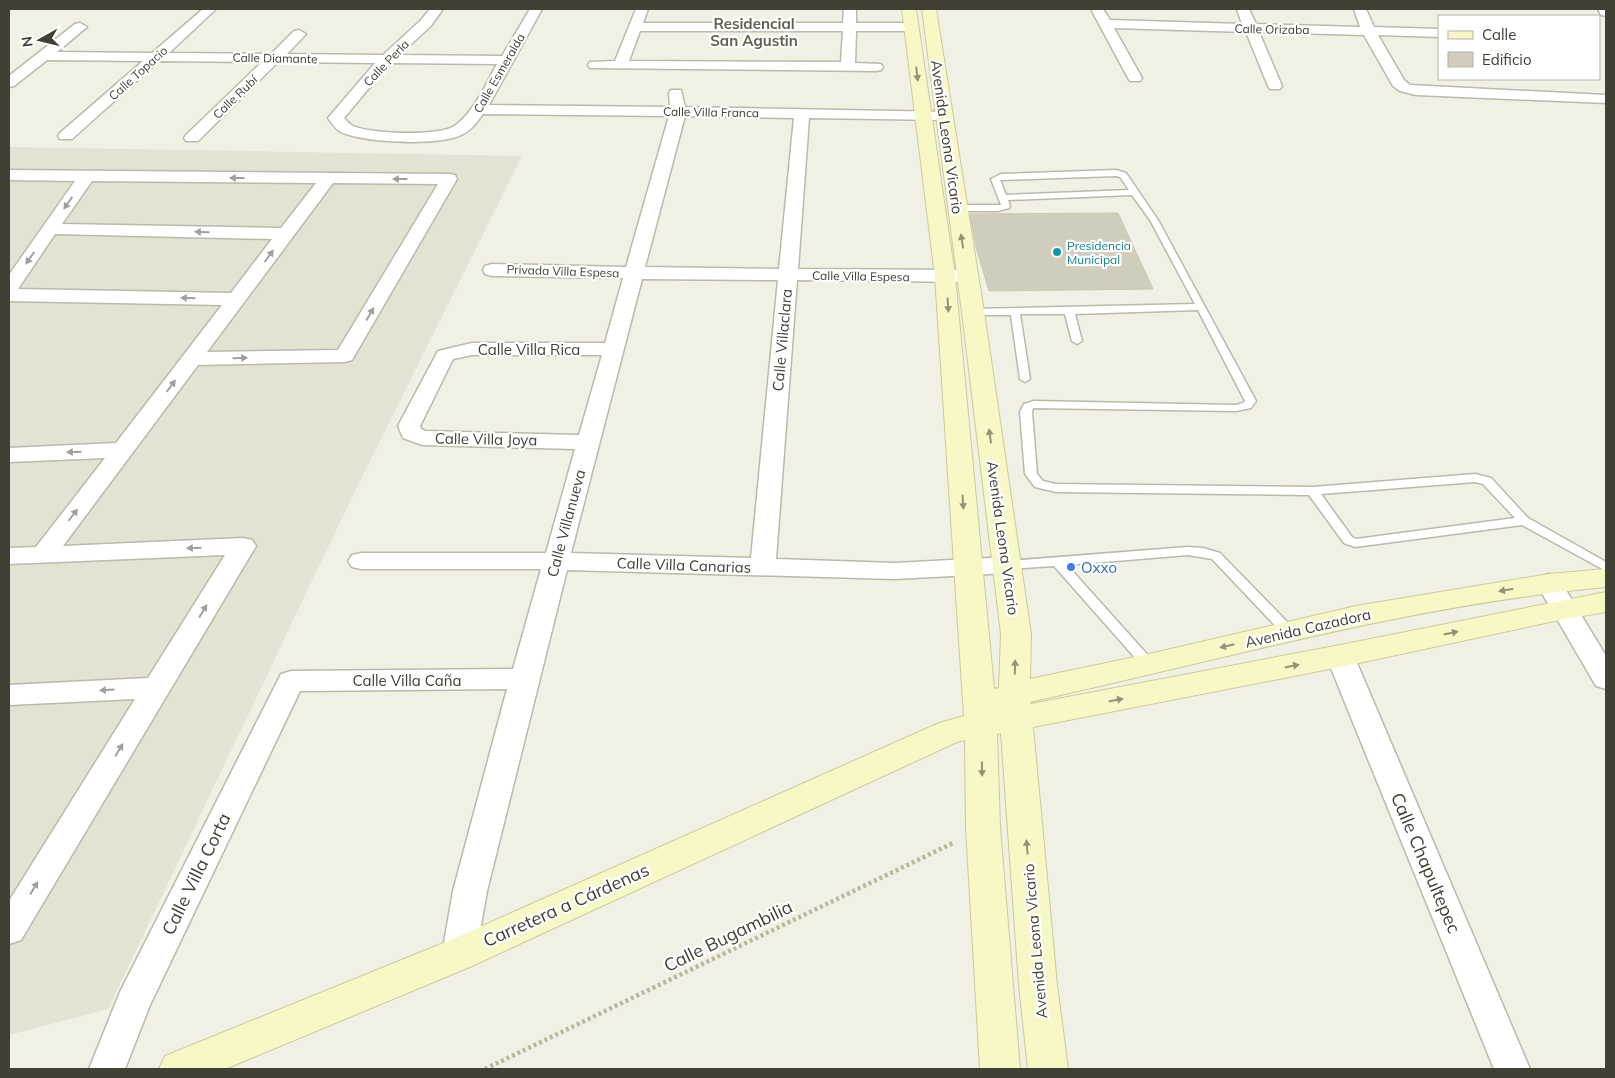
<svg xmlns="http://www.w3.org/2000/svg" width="1615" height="1078" font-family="Mulish,sans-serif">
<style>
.residential{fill:#e4e2d3}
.building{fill:#d1cdbc;stroke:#cbc7b0}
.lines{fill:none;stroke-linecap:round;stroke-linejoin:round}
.lane-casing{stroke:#bbb9a9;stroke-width:3}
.street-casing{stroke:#bbb9a9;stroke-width:3}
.secondary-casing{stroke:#ccca99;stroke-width:2}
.path{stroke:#bbb79b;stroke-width:4.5;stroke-dasharray:3 3;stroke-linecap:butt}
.lane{fill:#fff;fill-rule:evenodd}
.street{fill:#fff;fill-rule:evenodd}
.secondary{fill:#f8f8c7;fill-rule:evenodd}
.oneway{fill:#949377}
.oneway2{fill:#a0a09a}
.culture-dot{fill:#0f9aa8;stroke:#fff;stroke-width:2}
.shop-dot{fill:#3f7fe0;stroke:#fff;stroke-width:2}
.labels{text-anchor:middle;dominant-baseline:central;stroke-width:4.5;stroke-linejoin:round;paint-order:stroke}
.far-street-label{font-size:12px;fill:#424035;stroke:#fff}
.far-culture-label{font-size:12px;fill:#0d838f;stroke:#fff;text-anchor:start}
.far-quarter-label{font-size:15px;font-weight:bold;fill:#64604e;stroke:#fff}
.street-label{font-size:15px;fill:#424035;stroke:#fff}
.shop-label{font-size:15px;fill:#366cbe;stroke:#fff;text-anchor:start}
.near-street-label{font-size:18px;fill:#424035;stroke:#fff}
</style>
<rect width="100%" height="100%" fill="#f0f0e5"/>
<path class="residential" d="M9,147L522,156L351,499L108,1009L9,1035Z"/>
<path class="building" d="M1118,213L1153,289L989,291L976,247L970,214Z"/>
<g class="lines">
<g class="lane-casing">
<g id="lane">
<path d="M1116,170L1126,173L1158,220L1256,401L1251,408L1236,411L1033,408L1032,412L1037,474L1043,481L1056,484L1313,487L1475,474L1491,478L1528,518L1606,562V571L1522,525L1355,547L1344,543L1309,495L1056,492L1035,487L1025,474L1020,412L1024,404L1034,401L1236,405L1243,403L1245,401L1198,310L1075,314L1082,341L1077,344L1072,341L1065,314H1020L1030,379L1025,382L1020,379L1011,315H973L968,312L973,309L1195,304L1150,220L1132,195L1008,200L1010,206L1009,208L998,211H957L953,208L957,205H1001L991,179L1001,174ZM1116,176L1120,177L1129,190L1006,195L1000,180ZM1475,482L1483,484L1515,518L1356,539L1352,537L1321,494Z"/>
<path d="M1188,547L1203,548L1220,553L1294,629L1296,632L1294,635H1284L1212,559L1188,555L1067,565L1154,662L1156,665L1154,668H1144L1054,566L1008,569L1002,565L1008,561Z"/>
</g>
</g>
<g class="street-casing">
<g id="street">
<path d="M203,9H216L169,53L271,54L294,31L299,30L306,34L287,54L383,55L420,21L430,9H443L430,27L399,55L502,56L530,9H542L489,105L670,107L669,93L671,90H681L685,107L948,112L951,115L948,118L943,120L809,118L798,269L967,270L974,272L977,276L974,280L967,282L797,280L776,559L895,563L1008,557L1017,559L1021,565L1017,571L1008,573L895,579L567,570L487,891L476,954L471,965L459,969L447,965L442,954L453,891L507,689L300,691L150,1005L125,1069H89L120,992L281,674L291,671L513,669L541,569H361L352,567L348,561L352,555L361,553H546L575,449L422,445L403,438L398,426L438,351L472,343H605L623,278L492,276L485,274L483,270L485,266L492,264L626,267L669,116L483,114C477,122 471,131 461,135C439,146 364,143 341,132C335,129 332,123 328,118L375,63L278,62L198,141H186L184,138L186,135L262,62L159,61L72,139H60L58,136L60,133L143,61L47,60L14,86L9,87V76L75,24L80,23L87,27L57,52L152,53ZM390,63L497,64C486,84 475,110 456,125C441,137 371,134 353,126C349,124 347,121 344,118ZM685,116L794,118L779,269L645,267ZM642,279L778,280L751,558L571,553ZM472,355H602L579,435L426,431L421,429L420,426L453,359Z"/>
<path d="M636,9H648L643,23H843L844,9H856V23H911L918,27L911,31H856L855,63L881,64L883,67L881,70L876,71L590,68L588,65L590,62L615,61ZM640,31H843L841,62L629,61Z"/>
<path d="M1093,9H1103L1110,20L1242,24L1237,9H1249L1256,24L1360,27L1354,9H1366L1374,27L1439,29V37L1378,35L1404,80L1410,85L1606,95V103L1416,95L1400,91L1393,86L1364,35L1259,32L1282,86L1280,89H1270L1268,86L1246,32L1114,28L1142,78L1140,81H1130L1128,78L1092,11Z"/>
<path d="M1598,9H1606V16L1601,15Z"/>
<path d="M9,170L449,174L455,175L457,179L352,360L345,362L198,365L63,546L243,538L252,540L256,546L21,940L9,944V901L135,699L9,705V685L148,678L225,555L9,564V548L36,547L105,458L9,462V448L116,443L222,305L9,301V275L75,181L9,180ZM92,181L316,183L281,228L62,224ZM333,183L438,184L338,350L207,352ZM55,234L272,239L231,293L18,289Z"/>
<path d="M1549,574L1558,577L1606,656V689L1596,686L1536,583L1540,577Z"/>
<path d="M1340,646L1350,649L1354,656L1530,1069H1494L1326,656L1330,649Z"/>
</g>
</g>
<g class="secondary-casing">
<path id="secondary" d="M902,9H916L955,276L994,689L999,688L1001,634L962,312L922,9H936L984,312L1031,634L1030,679L1149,654L1356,606L1549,574L1606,569V587C1411,605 1221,660 1030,702L1031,704L1340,645L1606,592V612L1564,619L1340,667L1033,727L1057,985L1068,1069H1028L1019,985L1001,733L997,734L1000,828L1020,1069H980L966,828L965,740L957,742L472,966L225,1069H159L165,1056L446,942L939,723L964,716L935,276Z"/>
</g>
<path class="path" d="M485,1069L953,843"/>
<use href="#lane" class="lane"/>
<use href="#street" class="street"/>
<use href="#secondary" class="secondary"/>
</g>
<defs><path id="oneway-solid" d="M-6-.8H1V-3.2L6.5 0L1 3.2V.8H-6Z" transform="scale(1.25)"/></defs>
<g class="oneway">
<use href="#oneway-solid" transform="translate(917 74) rotate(83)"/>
<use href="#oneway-solid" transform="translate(962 241) rotate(-99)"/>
<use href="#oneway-solid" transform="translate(948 305) rotate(86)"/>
<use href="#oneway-solid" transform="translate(990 436) rotate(-98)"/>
<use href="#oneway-solid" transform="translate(963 502) rotate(86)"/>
<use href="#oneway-solid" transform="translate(1506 590) rotate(170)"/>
<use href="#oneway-solid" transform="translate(1451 633) rotate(-12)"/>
<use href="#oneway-solid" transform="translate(1227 646) rotate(167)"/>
<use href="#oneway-solid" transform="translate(1292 666) rotate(-11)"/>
<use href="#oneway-solid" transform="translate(1015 667) rotate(-88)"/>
<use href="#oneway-solid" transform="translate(1116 700) rotate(-11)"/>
<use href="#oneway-solid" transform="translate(982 769) rotate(89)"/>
<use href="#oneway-solid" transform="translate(1027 847) rotate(-95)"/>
</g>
<g class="oneway2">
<use href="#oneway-solid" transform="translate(237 178) rotate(-180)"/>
<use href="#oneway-solid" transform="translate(400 179) rotate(-180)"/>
<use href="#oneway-solid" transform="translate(68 203) rotate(125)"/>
<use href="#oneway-solid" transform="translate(202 232) rotate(-179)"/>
<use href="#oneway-solid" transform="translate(269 256) rotate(-53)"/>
<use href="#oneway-solid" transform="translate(30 258) rotate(125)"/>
<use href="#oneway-solid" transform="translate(188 298) rotate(-179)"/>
<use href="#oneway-solid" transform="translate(370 314) rotate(-60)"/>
<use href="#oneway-solid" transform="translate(240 358) rotate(-1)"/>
<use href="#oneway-solid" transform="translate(171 386) rotate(-53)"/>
<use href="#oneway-solid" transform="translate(74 452) rotate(178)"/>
<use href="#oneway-solid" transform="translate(73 515) rotate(-53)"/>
<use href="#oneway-solid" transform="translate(194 548) rotate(178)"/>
<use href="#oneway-solid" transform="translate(203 611) rotate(-59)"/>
<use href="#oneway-solid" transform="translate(107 690) rotate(177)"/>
<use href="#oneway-solid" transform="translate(119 750) rotate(-59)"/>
<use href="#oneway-solid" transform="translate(34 888) rotate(-59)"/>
</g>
<circle class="culture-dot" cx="1057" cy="252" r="5"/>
<circle class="shop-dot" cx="1071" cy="567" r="5"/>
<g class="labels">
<g class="far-street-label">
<text transform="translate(1272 29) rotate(1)">Calle Orizaba</text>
<text transform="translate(275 58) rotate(1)">Calle Diamante</text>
<text transform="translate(386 63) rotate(-46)">Calle Perla</text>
<text transform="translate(138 73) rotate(-42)">Calle Topacio</text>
<text transform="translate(499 73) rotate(-60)">Calle Esmeralda</text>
<text transform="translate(235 97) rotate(-44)">Calle Rubí</text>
<text transform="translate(711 112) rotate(1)">Calle Villa Franca</text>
<text transform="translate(563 271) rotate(2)">Privada Villa Espesa</text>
<text transform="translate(861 276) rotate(1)">Calle Villa Espesa</text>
</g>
<g class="far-culture-label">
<text x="1067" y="245">Presidencia<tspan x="1067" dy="14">Municipal</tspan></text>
</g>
<g class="far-quarter-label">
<text x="754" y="23">Residencial<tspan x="754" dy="17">San Agustin</tspan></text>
</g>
<g class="street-label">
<text transform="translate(947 137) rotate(82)">Avenida Leona Vicario</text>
<text transform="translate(782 340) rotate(-85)">Calle Villaclara</text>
<text x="529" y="349">Calle Villa Rica</text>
<text transform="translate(486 439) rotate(1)">Calle Villa Joya</text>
<text transform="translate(566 523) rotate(-75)">Calle Villanueva</text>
<text transform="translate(1003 538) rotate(82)">Avenida Leona Vicario</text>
<text transform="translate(684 565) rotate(2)">Calle Villa Canarias</text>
<text transform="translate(1308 628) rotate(-13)">Avenida Cazadora</text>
<text x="407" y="680">Calle Villa Caña</text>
<text transform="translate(1035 941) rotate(-95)">Avenida Leona Vicario</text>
</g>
<g class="shop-label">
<text x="1081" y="567">Oxxo</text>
</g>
<g class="near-street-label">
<text transform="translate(1426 863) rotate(67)">Calle Chapultepec</text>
<text transform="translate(196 874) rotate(-64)">Calle Villa Corta</text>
<text transform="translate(566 905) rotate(-24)">Carretera a Cárdenas</text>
<text transform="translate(728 936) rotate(-26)">Calle Bugambilia</text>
</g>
</g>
<rect width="1615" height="1078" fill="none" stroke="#424035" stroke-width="20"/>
<rect x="1438" y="15" width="162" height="65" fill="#ffffff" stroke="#b3b3ae"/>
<rect x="1448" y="31" width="25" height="8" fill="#f8f8c7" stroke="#b3b3ae"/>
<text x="1482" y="40" font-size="15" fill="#424035">Calle</text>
<rect x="1448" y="52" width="25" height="15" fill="#d1cdbc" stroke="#b3b3ae"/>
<text x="1482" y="65" font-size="15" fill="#424035">Edificio</text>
<g transform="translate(40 40) rotate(262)" stroke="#ffffff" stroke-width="4" paint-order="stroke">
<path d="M0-4L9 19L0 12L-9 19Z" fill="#424035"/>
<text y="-8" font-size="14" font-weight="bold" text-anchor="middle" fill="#424035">N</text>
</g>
</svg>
